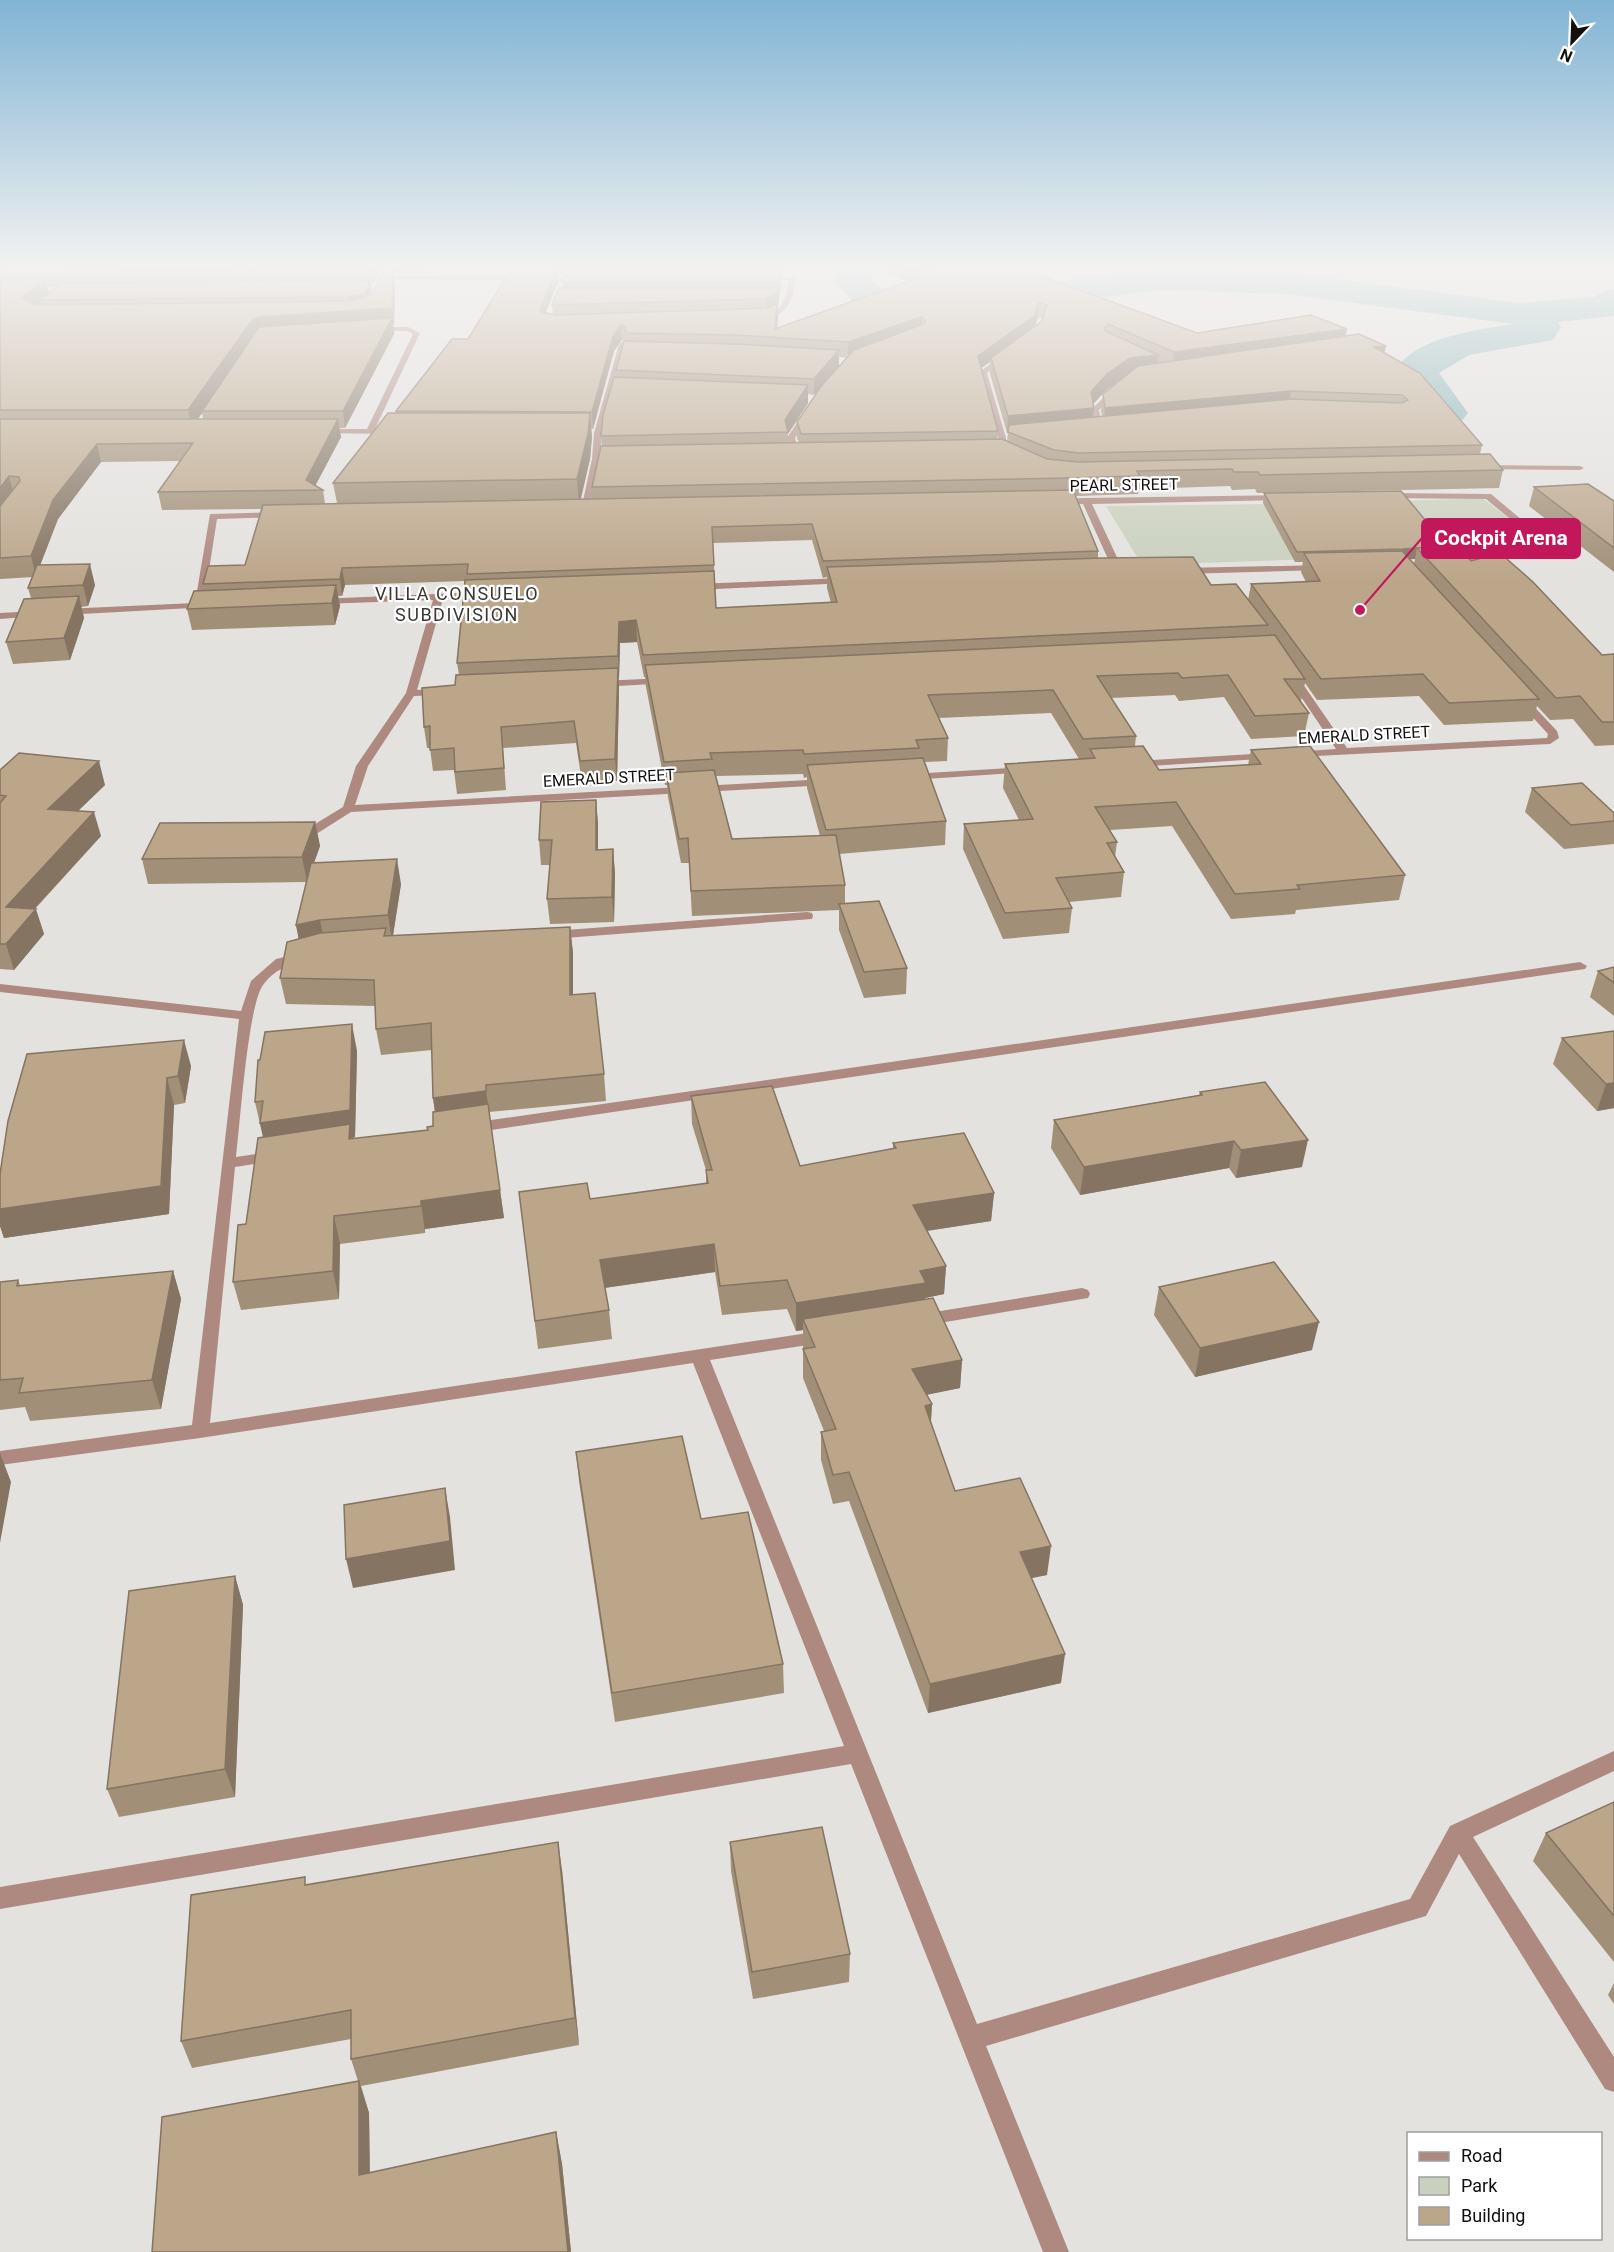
<svg xmlns="http://www.w3.org/2000/svg" width="1614" height="2252" font-family="Roboto,sans-serif">
<style>
.green{fill:#c9d0bd}
.lines{fill:none;stroke-linecap:round;stroke-linejoin:round}
.river{fill:#87b3b6;fill-rule:evenodd}
.minor{fill:#ae897f;fill-rule:evenodd}
.wall{fill:#a28f77;fill-rule:evenodd}
.shaded-wall{fill:#847461}
.building{fill:#bca68a;stroke:#847461;stroke-width:1.5}
.labels{text-anchor:middle;dominant-baseline:central;stroke-width:4.5;stroke-linejoin:round;paint-order:stroke}
.far-street-label{font-size:16px;fill:#100f0e;stroke:#fff}
.far-neighbourhood-label{font-size:18px;letter-spacing:1.5px;fill:#3a3836;stroke:#fff}
.leader{fill:none;stroke:#c2185b;stroke-width:2}
.callout-dot{fill:#c2185b;stroke:#fff;stroke-width:2}
.callout{fill:#c2185b;stroke:#c2185b;stroke-width:2}
.callout-label{font-size:21px;text-anchor:middle;font-weight:bold;fill:#fff}
</style>
<rect width="100%" height="100%" fill="#e4e2df"/>
<path class="green" d="M1482,498L1542,542L1432,555L1142,565L1106,506L1341,503Z"/>
<g class="lines">
<path class="river" d="M841,266H875L871,279L880,288L945,296L1159,268L1284,272L1519,303L1595,297L1601,292L1614,289V316L1558,322L1561,327L1553,340L1469,355L1439,373L1468,413L1461,422L1446,426L1431,422L1396,369C1418,336 1477,330 1513,324L1284,294L1159,290L945,318L856,306L835,281Z"/>
<g class="minor">
<path d="M382,276L583,277L586,279L583,281L380,279Z"/>
<path d="M761,277L795,278C793,305 786,316 759,321L757,318C781,312 786,304 789,280H763Z"/>
<path d="M374,327H408L420,333L375,429L393,430L397,432L393,434L318,433L317,431L321,429H367L413,334L407,331L372,330Z"/>
<path d="M622,342L625,344L602,433L600,457H618L622,459L618,461H600L589,510L585,513L581,510L592,459L594,433L619,344Z"/>
<path d="M1006,353L1008,356L987,373L1006,438V452L1002,454L998,452V438L979,372Z"/>
<path d="M1113,388L1120,390L1099,410L1103,429L1096,431L1091,410Z"/>
<path d="M806,409L813,411L795,438L800,455L796,457L792,455L787,438Z"/>
<path d="M1481,465L1580,466L1584,468L1580,470L1478,469L1477,467Z"/>
<path d="M1384,493L1491,494L1553,546L1508,559L1448,563L1446,561L1451,558L1508,553L1542,545L1486,499L1381,498L1380,496Z"/>
<path d="M1282,495L1285,496V500L1092,504L1124,572L1119,575L1114,572L1083,504L1057,505L1053,502L1057,499L1086,498Z"/>
<path d="M280,512L284,515L283,517L217,519L204,602L210,603V607L63,615L58,612L63,609L195,603L210,514Z"/>
<path d="M1325,565L1327,567L1322,570L1181,574L1176,571L1181,568Z"/>
<path d="M845,578L848,579V583L695,590L690,587L695,584Z"/>
<path d="M483,592L488,595L486,597L443,599L417,690L441,689L446,692L441,695L414,696L368,766L355,805L827,779L833,782L827,785L351,812L310,838H302V832L343,807L356,766L406,693L433,600L321,604L318,603V599Z"/>
<path d="M36,611L39,612V616L0,619V613Z"/>
<path d="M1292,673L1296,674L1347,748L1547,738L1548,734L1517,700L1522,697L1526,698L1557,731L1559,738L1550,744L1297,757L1293,756V752L1336,749L1287,676Z"/>
<path d="M666,678L670,679V683L600,687L595,684L600,681Z"/>
<path d="M1270,753L1274,754V758L1135,767L1129,764L1135,761Z"/>
<path d="M1025,767L1031,770L1029,772L911,780L905,777L911,774Z"/>
<path d="M807,912L812,913L813,916L812,919L552,939L545,935L552,931Z"/>
<path d="M301,953L308,957L306,960C289,964 274,970 263,985C248,1005 240,1125 236,1157L275,1151L283,1156L275,1161L235,1167L210,1423L821,1331L827,1333L830,1337L827,1341L821,1343L710,1360L977,2024L1410,1899L1450,1826L1614,1751V1771L1473,1837L1614,2057V2092L1605,2089L1459,1854L1426,1916L986,2046L1069,2252H1043L851,1764L0,1909V1887L844,1746L693,1363L200,1438L0,1465V1451L192,1425L239,1019L0,992V984L241,1011L251,981L276,959Z"/>
<path d="M1580,962L1587,966L1585,969L471,1133L463,1128L471,1123Z"/>
<path d="M1082,1288L1088,1290L1090,1294L1088,1298L922,1326L916,1324L913,1320L916,1316L922,1314Z"/>
</g>
</g>
<g class="wall">
<path d="M0,266H429L425,274H394L395,282L394,324H393L394,334L345,428H339L341,437L315,486L323,490L325,504L337,503L333,483L396,413V411L468,339L518,268L517,266H685L681,270H689V266H783L782,275H781L780,295H779V303L778,307L777,328L914,279L903,280L874,266H1014L1197,333L1345,336L1385,353L1482,445L1480,454L1503,470L1499,488L1257,493L1255,489L1232,490L1230,486L1139,489L1138,494L1075,496L1098,551V558L1211,585L1248,600L1251,584L1306,582L1301,572L1303,562H1295L1263,503L1264,493L1447,546L1471,561L1602,655L1614,654V745L1595,746L1573,719L1550,720L1537,706L1533,721L1444,725L1419,696L1317,700L1305,683L1301,701H1300L1309,713L1304,736L1251,739L1224,697L1179,701L1175,695L1111,698L1136,736L1135,746L1159,770L1248,765L1251,750L1405,875L1399,900L1296,910L1295,914L1231,919L1172,826L1110,830L1117,842L1115,857L1124,872L1121,897L1069,902L1072,908L1069,933L1003,939L963,849L964,824L1019,820L1003,788L1005,764L1079,759L1051,713L939,718L948,738L947,761L924,762L946,821L945,845L839,854L845,885V904L907,968L906,994L864,998L839,930V910L692,916L689,863H681L668,797L667,785H665L646,687L645,677H644L637,642L620,643L619,678H618L619,688L617,781L582,783L576,743L503,748L506,790L457,794L454,770L433,771L430,748H427L424,727L455,685L459,675L457,663L465,581L345,585L342,596H338L340,606L335,625L192,630L187,609L205,591L203,584L245,565L261,509L162,510L158,492L180,461L101,462L58,519L40,565L95,585L88,606L81,607L84,618L70,660L13,664L6,642L31,598L28,588L33,577L0,579ZM384,266L387,268L372,295H370L372,291L370,283H374L380,269ZM557,274H566L562,282L563,288L552,305L553,315L545,313L558,282ZM47,287H58L49,293ZM1038,318L1043,319L1042,321L1035,326ZM622,340L624,341L616,370V377L601,436L602,446L592,487V499H581L590,459L592,437L591,429H593L614,351ZM839,357L847,358L839,366ZM990,362V374L1007,433H1008L1007,441L997,439L998,431L981,368ZM1120,380L1103,394L1101,411L1102,416L1093,417V404L1106,390ZM820,388L797,422V438L799,443H788V434L808,403V394L814,395ZM202,413L203,419H198ZM812,540L823,578L827,577V588L831,603L716,608L713,543ZM1410,559H1415L1414,563ZM803,774L804,778L807,777V788L820,836L732,839L716,776Z"/>
<path d="M1534,487L1614,501V572L1529,506Z"/>
<path d="M0,770L105,785L78,811L101,836L35,909L44,934L14,970L0,969Z"/>
<path d="M1532,788L1614,813V844L1564,849L1525,812Z"/>
<path d="M596,800L598,824V850L613,849L615,874L614,922L550,924L547,899L550,865H541L539,840Z"/>
<path d="M315,822L320,846L314,863L401,884L393,936L570,927L573,953V994L604,1074L606,1101L489,1112L504,1218L425,1229V1233L340,1244L339,1299L241,1310L233,1282L246,1224L263,1137L255,1102L357,1051L355,1137L352,1138V1139L428,1130L433,1126L435,1112L433,1098L432,1050L381,1055L376,1029L375,1006L286,1004L280,978L299,939L296,925L307,882L148,884L142,859Z"/>
<path d="M1614,967V1016L1590,997L1598,971Z"/>
<path d="M1614,1031V1108L1597,1111L1553,1064L1562,1038Z"/>
<path d="M191,1066L185,1103L174,1105L169,1214L4,1238L0,1226V1174L8,1121Z"/>
<path d="M1200,1092L1302,1167L1236,1178L1229,1168L1080,1195L1051,1148L1054,1120L1199,1095Z"/>
<path d="M691,1096L800,1166L893,1149V1143L994,1193L991,1221L927,1231L946,1266L944,1294L925,1298V1300L962,1360L960,1388L926,1395L932,1404L931,1422L955,1491L1047,1575L1031,1578L1061,1683L928,1713L849,1501L833,1504L821,1460V1432L824,1431L803,1378V1330L796,1331L787,1309L722,1315L715,1272L605,1288L609,1310L612,1339L538,1349L519,1192L590,1199L706,1184V1170L692,1124Z"/>
<path d="M173,1271L181,1299L161,1409L30,1421L25,1407L0,1410V1282L18,1280L20,1285Z"/>
<path d="M1159,1287L1312,1350L1195,1377L1154,1315Z"/>
<path d="M576,1452L783,1664L784,1693L615,1722L579,1481Z"/>
<path d="M235,1576L243,1605L235,1797L119,1817L107,1789Z"/>
<path d="M1614,1802V1962L1533,1861L1546,1833Z"/>
<path d="M730,1842L850,1954L849,1982L753,1999L731,1871Z"/>
<path d="M562,1870L579,2045L361,2086L369,2113L370,2173L556,2132L562,2164L571,2252H152L358,2081L351,2059V2039L192,2068L181,2041L308,1885Z"/>
<path d="M1614,1983V2004L1608,1995Z"/>
</g>
<g class="shaded-wall">
<path d="M373,266H384L380,269L374,283L372,268Z"/>
<path d="M424,266H429L425,274Z"/>
<path d="M676,266H685L676,274Z"/>
<path d="M911,266H983L923,276L914,271V279L903,280L904,267Z"/>
<path d="M393,268L395,282L394,324H393L394,334L345,428L343,411H202V413L192,428L188,410L252,320L259,317L392,308Z"/>
<path d="M557,268L558,282L541,324L540,309Z"/>
<path d="M781,270V282L780,295V282Z"/>
<path d="M46,279L49,294L39,300L40,302L25,314L21,298Z"/>
<path d="M370,280L372,291L366,304L350,308L348,297Z"/>
<path d="M779,288V303L778,307V319L776,338L766,315V299Z"/>
<path d="M1039,303L1038,318L1033,331L991,358L990,362L977,371L978,356Z"/>
<path d="M922,317V332L848,358V342Z"/>
<path d="M621,325L622,340L614,351L593,429L592,412L613,336Z"/>
<path d="M1347,329L1344,345L1172,368L1174,352Z"/>
<path d="M1386,346L1383,362L1374,347Z"/>
<path d="M839,350V366L814,395V379Z"/>
<path d="M1158,355L1156,371L1129,374L1106,390L1089,409L1091,392L1107,374L1130,358Z"/>
<path d="M808,385V403L788,434L785,420Z"/>
<path d="M1291,391L1288,408L1104,425L1105,408Z"/>
<path d="M1094,408L1092,425L1007,433L1008,416Z"/>
<path d="M590,413L592,437L590,459L579,505L577,479Z"/>
<path d="M338,419L341,437L313,490L306,480Z"/>
<path d="M97,444L101,462L58,519L36,576L31,556L53,500Z"/>
<path d="M9,476L14,495L0,513V488Z"/>
<path d="M1447,546L1417,548L1415,559L1401,560L1403,549Z"/>
<path d="M90,564L95,585L88,606L83,585Z"/>
<path d="M342,568L345,585L342,596L340,579Z"/>
<path d="M336,585L340,606L335,625L332,603Z"/>
<path d="M79,596L84,618L70,660L64,638Z"/>
<path d="M636,620L637,642L620,643L619,678L618,656L619,622Z"/>
<path d="M618,668L619,688L617,781L615,759Z"/>
<path d="M99,761L105,785L55,833L48,809Z"/>
<path d="M596,800L598,824V874L596,850Z"/>
<path d="M94,812L101,836L13,932L6,907Z"/>
<path d="M315,822L320,846L307,882L302,857Z"/>
<path d="M613,849L615,874L614,922L612,897Z"/>
<path d="M397,859L401,884L392,941L388,915Z"/>
<path d="M36,909L44,934L14,970L6,944Z"/>
<path d="M320,920L325,946L301,951L296,925Z"/>
<path d="M570,927L573,953V1021L570,995Z"/>
<path d="M352,1024L357,1051L355,1137L352,1138L355,1152L266,1150L260,1123Z"/>
<path d="M184,1040L191,1066L185,1103L178,1076Z"/>
<path d="M167,1078L174,1105L169,1214L4,1238L0,1226V1209Z"/>
<path d="M1614,1083V1108L1597,1111L1606,1084Z"/>
<path d="M486,1091L490,1118L437,1126L433,1098Z"/>
<path d="M1308,1140L1302,1167L1236,1178L1241,1150Z"/>
<path d="M1234,1141L1229,1168L1080,1195L1084,1167Z"/>
<path d="M500,1190L504,1218L425,1229V1233L421,1201Z"/>
<path d="M994,1193L991,1221L912,1233L913,1205Z"/>
<path d="M334,1216L340,1244L339,1299L333,1271Z"/>
<path d="M714,1244L715,1272L603,1288L600,1260Z"/>
<path d="M946,1266L944,1294L925,1298L924,1311L803,1319V1330L796,1331V1303L920,1271Z"/>
<path d="M173,1271L181,1299L161,1409L152,1380Z"/>
<path d="M1319,1322L1312,1350L1195,1377L1200,1348Z"/>
<path d="M962,1360L960,1388L910,1398L912,1369Z"/>
<path d="M932,1404L930,1433L925,1406Z"/>
<path d="M0,1453L11,1482L0,1543Z"/>
<path d="M445,1488L450,1517L455,1570L353,1588L346,1559Z"/>
<path d="M1051,1546L1047,1575L1017,1581L1020,1552Z"/>
<path d="M235,1576L243,1605L235,1797L225,1769Z"/>
<path d="M1065,1654L1061,1683L928,1713L930,1684Z"/>
<path d="M558,1842L562,1870L579,2045L575,2018Z"/>
<path d="M359,2081L369,2113L370,2206L359,2175Z"/>
<path d="M556,2132L562,2164L571,2252H568Z"/>
</g>
<g class="building">
<path d="M0,266H373L372,268L0,273Z"/>
<path d="M953,266H1014L1197,333L1311,315L1347,329L1174,352L1108,324L1105,328V331L1158,355L1130,358L1107,374L1091,392L1094,408L1008,416L991,358L1042,321L1047,305L1039,303L1034,316L978,356L998,431L801,434L797,422L822,385L854,350L924,324L925,321L922,317L848,342L736,335L626,333L625,327L621,325L613,336L592,412L396,411L452,339H468L512,268H557L540,309L541,312L556,315L768,308L777,304L775,329L923,276L914,271Z"/>
<path d="M384,268H393L392,308L259,317L252,320L188,410H0V280L46,279L21,298L36,305L348,301L372,295Z"/>
<path d="M568,270H781L780,282H562Z"/>
<path d="M370,280L365,293L348,297L39,300L62,283Z"/>
<path d="M559,288H779L776,293L766,299L552,305Z"/>
<path d="M392,318L343,411H202L259,327Z"/>
<path d="M1359,334L1386,346L1374,347L1420,373L1482,445L1079,453L1054,450L1008,432L1009,425L1291,399L1402,403L1408,400L1402,395L1291,391L1105,408L1103,394L1138,366Z"/>
<path d="M624,341L736,344L839,350L814,379L616,370Z"/>
<path d="M614,377L808,385L785,420L788,432L601,436L603,415Z"/>
<path d="M388,413H590L588,434L577,479L333,483Z"/>
<path d="M0,419H338L306,480L323,490L158,492L193,443L97,444L53,500L31,556L0,558V506L20,481L19,477L9,476L0,488Z"/>
<path d="M1002,439L1047,459L1078,462L1490,454L1503,470L1260,475L1258,472H1234L1232,469L1137,471L1140,476L1069,478L592,487L601,446Z"/>
<path d="M1588,484L1614,501V548L1534,487Z"/>
<path d="M1073,490L1098,551L823,561L812,524L712,527L714,565L467,574L468,564L342,568L340,579L203,584L208,566L245,565L263,505Z"/>
<path d="M1401,491L1447,546L1403,549L1297,552L1264,493Z"/>
<path d="M1457,545L1471,561L1500,553L1533,582L1602,655L1614,654V722H1602L1580,696L1556,698L1417,548Z"/>
<path d="M1402,551L1539,699L1449,703L1423,674L1321,679L1251,584L1320,581L1304,553Z"/>
<path d="M1193,557L1211,585L1236,584L1268,625L643,655L636,620L619,622L618,656L457,663L465,580L714,571L716,608L837,602L827,567L1103,558Z"/>
<path d="M90,564L83,585L28,588L37,565Z"/>
<path d="M336,585L332,603L187,609L194,591Z"/>
<path d="M79,596L64,638L6,642L24,599Z"/>
<path d="M1275,635L1305,679H1284L1309,713L1255,716L1228,675L1182,678L1178,673L1097,676L1136,736L1083,739L1053,690L928,695L948,738L916,740L919,748L804,754L803,750L710,753L712,759L664,762L645,665Z"/>
<path d="M618,668L615,759L580,761L574,721L501,727L504,768L455,772L454,748L430,750V726L424,727L422,688L455,685L456,675Z"/>
<path d="M1143,746L1159,770L1261,764L1251,750L1310,746L1405,875L1297,885L1300,889L1235,894L1176,802L1095,807L1117,842L1107,843L1124,872L1056,878L1072,908L1005,913L964,824L1033,819L1005,764L1095,758L1090,749Z"/>
<path d="M19,753L99,761L48,809L94,812L6,907L36,909L6,944H0V803L6,796L0,795V770Z"/>
<path d="M923,758L946,821L826,830L807,765Z"/>
<path d="M714,770L732,839L836,835L845,885L691,891L688,838L679,839L666,773Z"/>
<path d="M1582,783L1614,813V821L1571,825L1532,788Z"/>
<path d="M596,800V850L613,849L612,897L547,899L552,840H539L541,802Z"/>
<path d="M315,822L302,857L142,859L160,823Z"/>
<path d="M397,859L388,915L320,920L296,925L311,863Z"/>
<path d="M879,901L907,968L864,972L839,904Z"/>
<path d="M570,927V995L595,993L604,1074L486,1085V1091L433,1098L431,1023L376,1029L374,980L280,978L287,942L320,933L386,928L384,936Z"/>
<path d="M1614,967V983L1598,971Z"/>
<path d="M352,1024L350,1110L260,1123L263,1101L255,1102L258,1060H260L265,1032Z"/>
<path d="M1614,1031V1083L1606,1084L1562,1038Z"/>
<path d="M184,1040L178,1076L167,1078L161,1186L0,1209V1174L8,1121L27,1054Z"/>
<path d="M1265,1082L1308,1140L1241,1150L1234,1141L1084,1167L1054,1120L1202,1095L1200,1092Z"/>
<path d="M772,1086L800,1166L896,1148L893,1143L964,1133L994,1193L913,1205L946,1266L920,1271L926,1283L796,1303L787,1280L720,1286L714,1244L600,1260L609,1310L535,1321L519,1192L587,1183L590,1199L708,1183L706,1170H712L691,1096Z"/>
<path d="M488,1104L500,1190L421,1201V1206L334,1216L333,1271L233,1282L238,1225L246,1224L258,1138L350,1124L349,1139L428,1130L427,1127L433,1126V1112Z"/>
<path d="M1274,1262L1319,1322L1200,1348L1159,1287Z"/>
<path d="M173,1271L152,1380L19,1393L23,1378L0,1380V1282L18,1280L17,1286Z"/>
<path d="M933,1298L962,1360L912,1369L932,1404L925,1406L955,1491L1020,1478L1051,1546L1020,1552L1065,1654L930,1684L849,1472L833,1475L821,1432L836,1429L803,1349L815,1347L803,1319Z"/>
<path d="M682,1436L701,1519L748,1512L783,1664L612,1693L576,1452Z"/>
<path d="M445,1488L450,1541L346,1559L344,1505Z"/>
<path d="M235,1576L225,1769L107,1789L129,1591Z"/>
<path d="M1614,1802V1916L1546,1833Z"/>
<path d="M822,1827L850,1954L752,1972L730,1842Z"/>
<path d="M558,1842L575,2018L351,2059V2010L181,2041L191,1895L305,1877V1885Z"/>
<path d="M359,2081V2175L556,2132L568,2252H152L162,2117Z"/>
</g>
<linearGradient id="sky" x2="0" y2="1"><stop stop-color="#81b4d4"/><stop offset="0.46" stop-color="#f3f2f1"/><stop offset="1" stop-color="#f3f2f1" stop-opacity="0"/></linearGradient>
<rect width="1614" height="581" fill="url(#sky)"/>
<g class="labels">
<g class="far-street-label">
<text transform="translate(1124 485) rotate(-1)">PEARL STREET</text>
<text transform="translate(1364 735) rotate(-3)">EMERALD STREET</text>
<text transform="translate(609 778) rotate(-3)">EMERALD STREET</text>
</g>
<g class="far-neighbourhood-label">
<text x="457" y="593">VILLA CONSUELO<tspan x="457" dy="21">SUBDIVISION</tspan></text>
</g>
</g>
<path class="leader" d="M1360 610L1422 538"/>
<circle class="callout-dot" cx="1360" cy="610" r="6"/>
<rect class="callout" x="1422" y="519" width="158" height="39" rx="6"/>
<g class="callout-label">
<text x="1501" y="545">Cockpit Arena</text>
</g>
<rect x="1407" y="2132" width="195" height="108" fill="#ffffff" stroke="#9f9f9f" stroke-width="1.5"/>
<rect x="1419" y="2152" width="30" height="9" fill="#ae897f" stroke="#9f9f9f" stroke-width="1.5"/>
<text x="1461" y="2162" font-size="18" fill="#100f0e">Road</text>
<rect x="1419" y="2177" width="30" height="18" fill="#c9d0bd" stroke="#9f9f9f" stroke-width="1.5"/>
<text x="1461" y="2192" font-size="18" fill="#100f0e">Park</text>
<rect x="1419" y="2207" width="30" height="18" fill="#bca68a" stroke="#9f9f9f" stroke-width="1.5"/>
<text x="1461" y="2222" font-size="18" fill="#100f0e">Building</text>
<g transform="translate(1572 42) rotate(203)" stroke="#ffffff" stroke-width="4.5" paint-order="stroke">
<path d="M0-4.5L10 22L0 15L-10 22Z" fill="#100f0e"/>
<text y="-9" font-size="16" font-weight="bold" text-anchor="middle" fill="#100f0e">N</text>
</g>
</svg>
